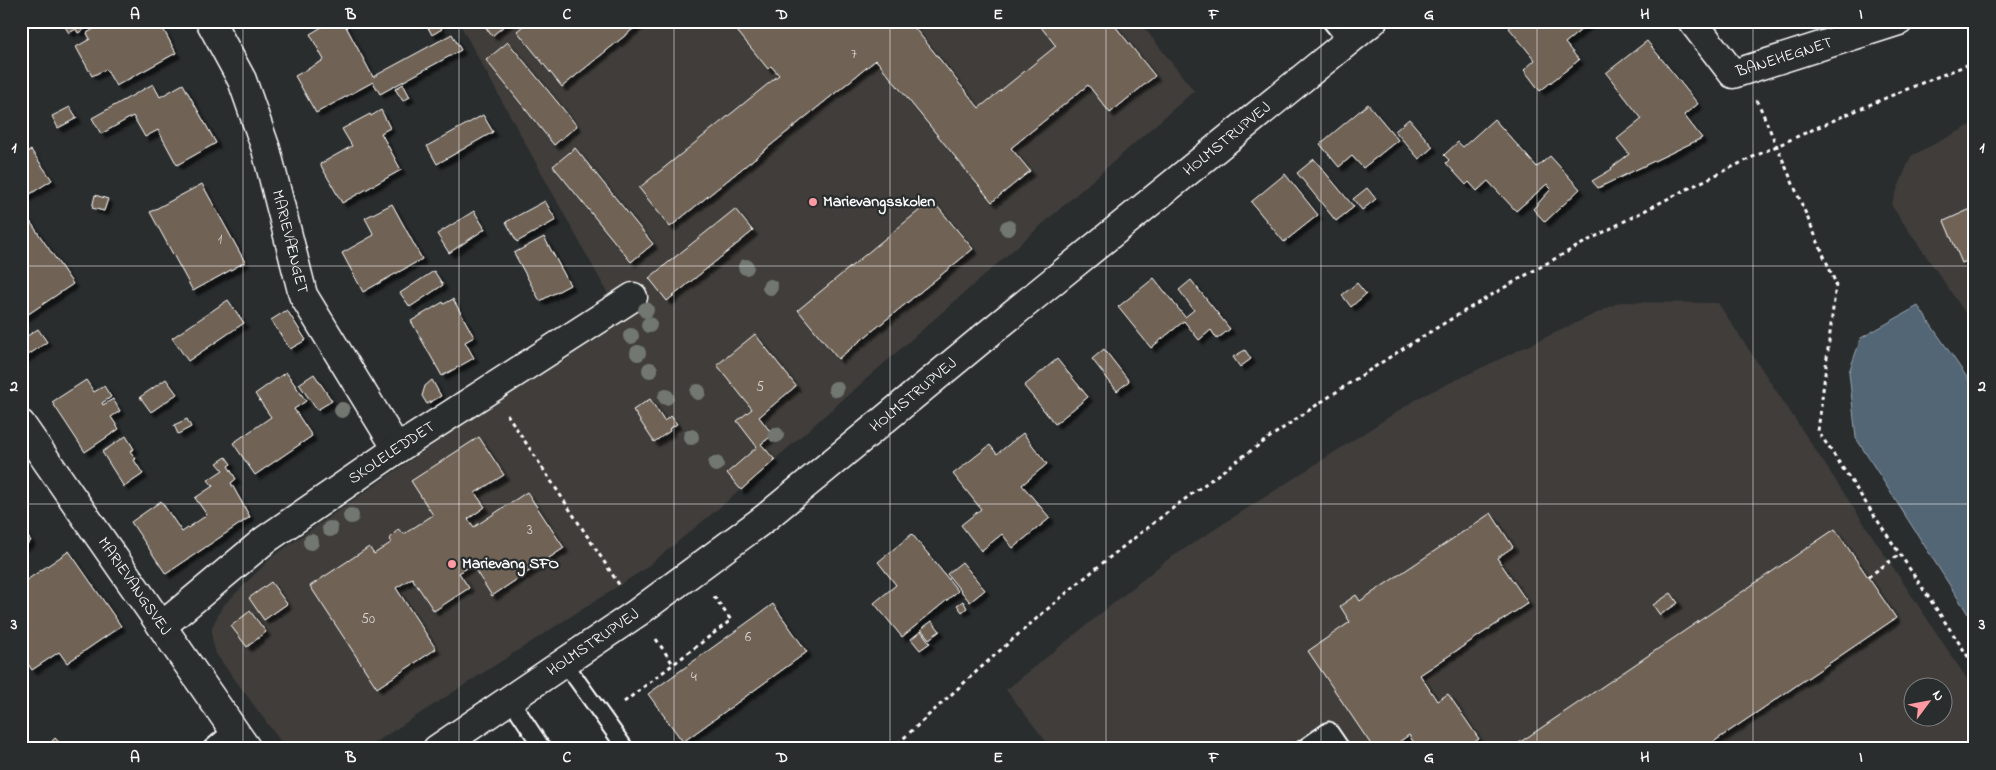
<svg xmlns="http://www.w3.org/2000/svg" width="1996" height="770" font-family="'Indie Flower',sans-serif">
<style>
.built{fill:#3f3d3a;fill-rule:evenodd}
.water{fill:#536676;stroke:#98a3ad}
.building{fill:#6f6356;stroke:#fff;filter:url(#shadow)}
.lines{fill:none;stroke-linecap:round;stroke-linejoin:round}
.service-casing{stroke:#fff;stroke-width:19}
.minor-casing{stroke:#fff;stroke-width:31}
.tertiary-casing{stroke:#fff;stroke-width:31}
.path{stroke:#fff;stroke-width:3;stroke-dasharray:4 4;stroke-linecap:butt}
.service{stroke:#2a2d2e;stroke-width:15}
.minor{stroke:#2a2d2e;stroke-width:28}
.tertiary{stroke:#2a2d2e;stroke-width:28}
.tree{fill:#727771}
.grid{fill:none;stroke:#fff;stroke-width:1;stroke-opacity:0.55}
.poi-dot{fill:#ff9aa2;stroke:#2a2d2e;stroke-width:2}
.labels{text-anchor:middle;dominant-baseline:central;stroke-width:4.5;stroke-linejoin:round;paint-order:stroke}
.number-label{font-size:14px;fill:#dbd8d5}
.street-label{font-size:16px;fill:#fff;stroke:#2a2d2e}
.poi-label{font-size:16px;font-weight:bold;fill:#fff;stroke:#2a2d2e;text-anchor:start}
.neatline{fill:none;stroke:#fff;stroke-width:2}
.grid-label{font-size:16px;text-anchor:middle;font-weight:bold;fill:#fff}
</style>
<defs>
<filter id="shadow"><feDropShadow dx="4.5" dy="4.5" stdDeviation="1" flood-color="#0009"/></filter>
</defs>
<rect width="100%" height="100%" fill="#2a2d2e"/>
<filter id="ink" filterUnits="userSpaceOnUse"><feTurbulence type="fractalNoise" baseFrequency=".02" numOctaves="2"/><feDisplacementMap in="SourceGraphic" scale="10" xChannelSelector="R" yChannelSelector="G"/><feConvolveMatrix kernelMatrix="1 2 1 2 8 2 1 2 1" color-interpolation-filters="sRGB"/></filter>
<g filter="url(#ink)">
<g class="built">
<path d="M458,21H1139L1194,91L724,504L643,570L365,749H289L281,742L216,654L212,639V627L222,607L272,557L619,314Z"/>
<path d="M1975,123V327L1891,205L1911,156Z"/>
<path d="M1620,302L1718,303L1975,691V749H1052L1006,690L1167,560L1420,397ZM1914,688H1944V718H1914Z"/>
</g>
<path class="water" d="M1918,306L1975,389V625L1856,438L1849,372L1861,338Z"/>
<g class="building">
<path d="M159,21L176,53L116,86L106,69L92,76L76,47L90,39L87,33L97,27L94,24L78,33L76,29L69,33L62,22Z"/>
<path d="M332,21H343L373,77L452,34L461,50L380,94L373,82L316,113L295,76L324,60L310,34Z"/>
<path d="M427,21H437L442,29L432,35L425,22Z"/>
<path d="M481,21H510L492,36Z"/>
<path d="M529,21H643L562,87L517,31Z"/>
<path d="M729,21H909L979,108L1056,46L1036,21H1111L1155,76L1110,113L1088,85L1011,148L1030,171L992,202L876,60L670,227L639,188L779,75L771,66L768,69Z"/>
<path d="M1518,21H1592L1565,43L1579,60L1540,91L1524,70L1535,60L1509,28Z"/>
<path d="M1647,41L1698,104L1684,115L1702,138L1598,188L1592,181L1612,169L1611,168L1629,154L1617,139L1642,119L1606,73Z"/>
<path d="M508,42L577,126L554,145L486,60Z"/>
<path d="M153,84L160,97L183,84L216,143L177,165L158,130L145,137L133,116L101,134L92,118Z"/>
<path d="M403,84L410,97L403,101L395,89Z"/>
<path d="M1368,104L1398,140L1363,168L1352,156L1339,167L1320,144Z"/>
<path d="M70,107L77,118L58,128L52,116Z"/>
<path d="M381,110L390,128L381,133L401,170L342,203L320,164L352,146L342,129L370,114L371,116Z"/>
<path d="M483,115L493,132L437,164L427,146Z"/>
<path d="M1409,119L1433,147L1419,159L1395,131Z"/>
<path d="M1494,119L1537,167L1550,156L1580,189L1545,222L1533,209L1551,189L1547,184L1516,211L1488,181L1477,191L1469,182L1466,185L1446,163L1449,160L1444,155L1458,142L1463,147Z"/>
<path d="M575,148L653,244L631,262L553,166Z"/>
<path d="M31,150L52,180L21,200V157Z"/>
<path d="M1314,159L1354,207L1336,221L1297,173Z"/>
<path d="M1285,174L1318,215L1284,242L1251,202Z"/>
<path d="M202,184L245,262L193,291L150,212Z"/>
<path d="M1367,188L1376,199L1362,210L1353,199Z"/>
<path d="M95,195L108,199L104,211L92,208Z"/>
<path d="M932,200L973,249L838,359L798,310Z"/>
<path d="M545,201L556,220L517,242L506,222Z"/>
<path d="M392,204L422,259L363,292L342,253L374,235L365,218Z"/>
<path d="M1973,208L1975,258L1962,263L1944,221Z"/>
<path d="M735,209L753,231L667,301L649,278Z"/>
<path d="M474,211L485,229L449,253L437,234Z"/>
<path d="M27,217L73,284L21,319V221Z"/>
<path d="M544,237L570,285L540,301L514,253Z"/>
<path d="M434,271L443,285L410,307L400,293Z"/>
<path d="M1154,278L1185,317L1194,310L1179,290L1191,280L1230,329L1217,339L1211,330L1199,340L1184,321L1151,348L1118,307Z"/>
<path d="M1357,283L1366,294L1351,307L1342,295Z"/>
<path d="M453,299L474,337L465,342L474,358L442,376L411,321L443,302L444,304Z"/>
<path d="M228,300L244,323L188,361L172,338Z"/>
<path d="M287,310L306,340L290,349L271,320Z"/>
<path d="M38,329L47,342L21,360V340Z"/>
<path d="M755,334L796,386L759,417L773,435L761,444L775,460L741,490L727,473L757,447L737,421L752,409L717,365Z"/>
<path d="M1104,349L1129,381L1117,391L1092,359Z"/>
<path d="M1245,350L1251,359L1240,367L1233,357Z"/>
<path d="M1057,359L1088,397L1055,424L1024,386Z"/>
<path d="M286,372L306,401L294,409L312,436L255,475L233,443L271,417L255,394Z"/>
<path d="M314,374L332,401L317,410L299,384Z"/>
<path d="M166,379L177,394L151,412L140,397Z"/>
<path d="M86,380L94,392L104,386L111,397L102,403L103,405L113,399L120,411L111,417L119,429L85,452L52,402Z"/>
<path d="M432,380L441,396L427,404L422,396L425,386Z"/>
<path d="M650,399L664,421L671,416L677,424L669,429L670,431L654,442L633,410Z"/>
<path d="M187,419L191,427L178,434L174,425Z"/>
<path d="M1023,433L1047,464L1022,485L1050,518L1013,548L1002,534L981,551L961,525L981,509L953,474L990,445L997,454Z"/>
<path d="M126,436L134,449L130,451L136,459L134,460L143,474L124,487L102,452Z"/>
<path d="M479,437L504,475L475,493L485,507L468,519L474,527L527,492L564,548L492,596L472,565L459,573L469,588L434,611L412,578L396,588L436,649L377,688L310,586L369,547L374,554L392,542L389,540L398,529L404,534L433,515L411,481Z"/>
<path d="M226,457L231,464L228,466L236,479L231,483L250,517L166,574L131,522L161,501L182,532L207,515L195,498L213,486L208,480L223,470L217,463Z"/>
<path d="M1491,513L1513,547L1497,558L1528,603L1420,675L1437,701L1448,694L1479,739L1468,746L1470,749H1418L1409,735L1389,749H1374L1308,651L1350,622L1340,606L1356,595L1360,601Z"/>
<path d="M21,527L31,541L21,548Z"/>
<path d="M1835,529L1896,618L1703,749H1510Z"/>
<path d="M912,534L958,591L902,637L874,603L896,585L878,562Z"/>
<path d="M69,551L121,626L67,663L59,652L32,670L21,654V584Z"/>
<path d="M962,562L985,590L970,602L947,574Z"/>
<path d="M271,582L287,604L264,620L249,598Z"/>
<path d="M1671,593L1678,603L1660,615L1653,605Z"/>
<path d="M963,601L967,608L962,612L957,605Z"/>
<path d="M773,604L807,652L683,742L648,694Z"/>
<path d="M250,611L266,632L247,647L231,626Z"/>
<path d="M932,621L940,631L929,639L921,629Z"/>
<path d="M921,631L930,643L920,650L911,639Z"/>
<path d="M55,738L66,749H44Z"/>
</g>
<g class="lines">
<g class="service-casing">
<g id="service">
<path d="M1330,21L1347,42"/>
<path d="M564,662L626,749"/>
<path d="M510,699L543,749"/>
<path d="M210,749L233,729"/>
<path d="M1302,749L1329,730L1342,749"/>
</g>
</g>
<g class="minor-casing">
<g id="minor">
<path id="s1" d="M210,21L242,80L266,149L303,295L397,449"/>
<path id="s2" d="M1692,21L1733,74L1899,21"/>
<path id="s3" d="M21,424L247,749"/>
<path id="s4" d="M162,626L265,540L397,449L633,297"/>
</g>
</g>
<g class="tertiary-casing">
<g id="tertiary">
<path id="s5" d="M437,749L637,613L764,519L988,334L1373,21"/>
</g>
</g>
<g class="path">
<path d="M1757,100L1836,284L1818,431L1975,667"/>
<path d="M507,414L620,586"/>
<path d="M1868,577L1900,554"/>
<path d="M656,639L673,664"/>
<path d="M624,702L731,620L713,595"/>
<path d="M892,749C973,674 1055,599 1142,532C1393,336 1677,177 1975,62"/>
</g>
<use href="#service" class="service"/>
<use href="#minor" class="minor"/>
<use href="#tertiary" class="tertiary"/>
</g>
<g class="tree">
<circle cx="1008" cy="228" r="8"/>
<circle cx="746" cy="267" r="8"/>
<circle cx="770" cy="287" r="8"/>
<circle cx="646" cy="310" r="8"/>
<circle cx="649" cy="325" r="8"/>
<circle cx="631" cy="336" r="8"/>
<circle cx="638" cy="353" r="8"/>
<circle cx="650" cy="370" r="8"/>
<circle cx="836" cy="389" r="8"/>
<circle cx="698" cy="392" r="8"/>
<circle cx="666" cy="397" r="8"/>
<circle cx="342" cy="410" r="8"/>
<circle cx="776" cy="435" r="8"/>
<circle cx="691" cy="437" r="8"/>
<circle cx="716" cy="464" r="8"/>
<circle cx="351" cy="516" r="8"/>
<circle cx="330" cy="529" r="8"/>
<circle cx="311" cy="542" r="8"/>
</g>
</g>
<path class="grid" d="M243,21V749M459,21V749M674,21V749M890,21V749M1106,21V749M1321,21V749M1537,21V749M1753,21V749M21,266H1975M21,504H1975"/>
<g class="poi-dot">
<circle cx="813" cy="202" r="5"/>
<circle cx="452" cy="564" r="5"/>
</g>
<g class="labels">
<g class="number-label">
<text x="854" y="54">7</text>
<text x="220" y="239">1</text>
<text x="760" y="387">5</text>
<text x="530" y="530">3</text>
<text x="368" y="619">50</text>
<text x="748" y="637">6</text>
<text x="694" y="677">4</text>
</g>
<g class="street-label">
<text stroke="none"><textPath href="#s2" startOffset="121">BANEHEGNET</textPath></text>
<text stroke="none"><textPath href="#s5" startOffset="999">HOLMSTRUPVEJ</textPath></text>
<text stroke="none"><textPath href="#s1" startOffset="236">MARIEVÆNGET</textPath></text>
<text stroke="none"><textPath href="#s5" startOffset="594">HOLMSTRUPVEJ</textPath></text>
<text stroke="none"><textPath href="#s4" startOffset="288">SKOLELEDDET</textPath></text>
<text stroke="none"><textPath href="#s3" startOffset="198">MARIEVANGSVEJ</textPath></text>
<text stroke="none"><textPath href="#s5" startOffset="189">HOLMSTRUPVEJ</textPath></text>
</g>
<g class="poi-label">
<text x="823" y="202">Marievangsskolen</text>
<text x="462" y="564">Marievang SFO</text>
</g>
</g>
<rect width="1996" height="770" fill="none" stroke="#2a2d2e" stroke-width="55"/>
<g transform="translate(1928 702) rotate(58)"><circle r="24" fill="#2a2d2e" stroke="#7f8182"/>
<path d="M0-4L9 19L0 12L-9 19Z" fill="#ff9aa2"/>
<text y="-8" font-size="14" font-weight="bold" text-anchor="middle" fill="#ffffff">N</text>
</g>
<rect x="28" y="28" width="1940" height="714" class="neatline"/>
<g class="grid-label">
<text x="135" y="19">A</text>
<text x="351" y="19">B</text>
<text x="567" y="19">C</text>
<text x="782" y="19">D</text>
<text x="998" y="19">E</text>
<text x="1214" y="19">F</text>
<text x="1429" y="19">G</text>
<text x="1645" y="19">H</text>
<text x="1861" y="19">I</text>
<text x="14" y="152">1</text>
<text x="1982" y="152">1</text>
<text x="14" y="391">2</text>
<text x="1982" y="391">2</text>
<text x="14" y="629">3</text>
<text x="1982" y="629">3</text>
<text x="135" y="762">A</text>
<text x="351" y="762">B</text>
<text x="567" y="762">C</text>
<text x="782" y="762">D</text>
<text x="998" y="762">E</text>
<text x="1214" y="762">F</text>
<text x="1429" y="762">G</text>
<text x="1645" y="762">H</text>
<text x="1861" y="762">I</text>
</g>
</svg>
